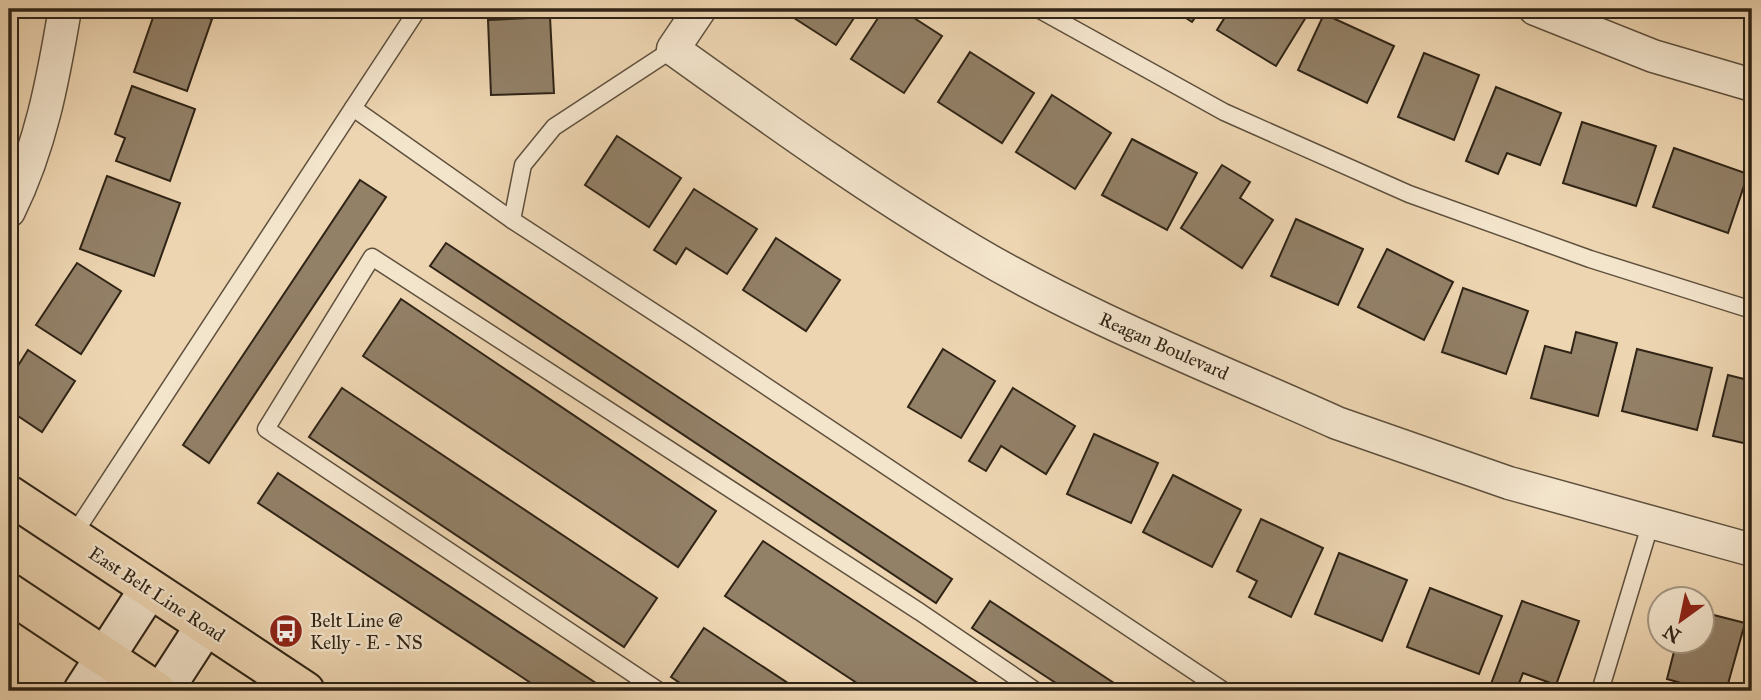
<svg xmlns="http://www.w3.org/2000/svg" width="1761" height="700" font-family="'IM FELL Great Primer',serif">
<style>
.building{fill:#928067;stroke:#302416;stroke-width:2}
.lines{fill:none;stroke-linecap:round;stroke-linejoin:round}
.lane-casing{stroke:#5f503d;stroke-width:19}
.street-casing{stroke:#5f503d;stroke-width:35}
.secondary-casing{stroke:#302416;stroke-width:42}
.primary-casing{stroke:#302416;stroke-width:42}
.lane{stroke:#f3e4cc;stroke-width:16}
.street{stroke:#f3e4cc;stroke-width:32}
.secondary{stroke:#f3e4cc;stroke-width:38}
.primary{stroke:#edd5b1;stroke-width:38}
.labels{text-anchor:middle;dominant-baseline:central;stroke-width:5;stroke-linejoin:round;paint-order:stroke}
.street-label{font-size:19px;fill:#302416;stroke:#f3e4cc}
.poi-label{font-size:19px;fill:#302416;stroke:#f3e4cc;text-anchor:start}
</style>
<rect width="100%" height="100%" fill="#edd5b1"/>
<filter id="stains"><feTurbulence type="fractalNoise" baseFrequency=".00286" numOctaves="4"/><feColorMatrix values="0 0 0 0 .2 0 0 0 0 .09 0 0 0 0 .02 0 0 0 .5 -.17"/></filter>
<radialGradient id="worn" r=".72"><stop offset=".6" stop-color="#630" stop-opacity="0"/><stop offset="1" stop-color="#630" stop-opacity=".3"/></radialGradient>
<g class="building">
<path d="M156,9H183L212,19L187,91L134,72Z"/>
<path d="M780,9H860L836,45Z"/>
<path d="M884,9H900L942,36L904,93L851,59Z"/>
<path d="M1172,9H1201L1192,22Z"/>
<path d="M1230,9H1311L1276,66L1217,30Z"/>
<path d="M1324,14L1394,46L1367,103L1298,70Z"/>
<path d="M550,17L554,93L491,95L488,20Z"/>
<path d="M970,52L1034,93L1002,143L938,102Z"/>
<path d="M1424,53L1479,75L1454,140L1398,117Z"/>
<path d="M132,86L195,109L170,181L116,161L125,138L115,134Z"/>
<path d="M1496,87L1561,113L1540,165L1507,153L1498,174L1466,161Z"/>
<path d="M1052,95L1111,133L1075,189L1016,152Z"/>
<path d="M1582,122L1656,146L1636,206L1563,183Z"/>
<path d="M617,136L681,178L649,227L585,185Z"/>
<path d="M1132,139L1197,173L1167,230L1102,195Z"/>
<path d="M1674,148L1748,174L1728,233L1653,207Z"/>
<path d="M1222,165L1250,182L1240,198L1273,220L1242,268L1181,228Z"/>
<path d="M107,176L180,203L154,276L80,249Z"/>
<path d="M360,180L386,197L209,463L183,445Z"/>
<path d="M694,189L757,229L727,274L686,248L676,264L654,250Z"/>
<path d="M1296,219L1363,249L1338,305L1271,276Z"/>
<path d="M776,238L840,280L806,331L743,290Z"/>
<path d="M446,243L952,579L936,603L430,266Z"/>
<path d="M1387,249L1453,282L1424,340L1358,307Z"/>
<path d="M77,263L121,291L81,354L36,325Z"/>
<path d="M1463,288L1528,311L1506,374L1442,352Z"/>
<path d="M401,299L716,511L678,567L363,356Z"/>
<path d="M1576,332L1617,343L1598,416L1531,398L1545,346L1571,353Z"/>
<path d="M943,349L995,381L961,438L908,407Z"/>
<path d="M1637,349L1712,368L1697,430L1622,411Z"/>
<path d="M28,350L75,381L42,432L9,410V380Z"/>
<path d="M1728,375L1752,381V445L1713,436Z"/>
<path d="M342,388L657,598L624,647L309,437Z"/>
<path d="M1013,388L1075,426L1046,474L1001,446L986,471L969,461Z"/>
<path d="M1094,434L1158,463L1131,523L1067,494Z"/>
<path d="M278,473L608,691H543L258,503Z"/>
<path d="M1173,475L1241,510L1212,567L1143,532Z"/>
<path d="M1261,519L1323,548L1291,617L1249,597L1257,581L1237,571Z"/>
<path d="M763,541L990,691H869L725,596Z"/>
<path d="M1339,553L1407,580L1382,641L1315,614Z"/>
<path d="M1430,588L1502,616L1479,674L1407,647Z"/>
<path d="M990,601L1126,691H1068L972,628Z"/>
<path d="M1522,601L1579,621L1556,685L1523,673L1516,691H1509L1491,684Z"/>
<path d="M1702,612L1745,623L1726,691H1709L1667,679L1677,640H1702Z"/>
<path d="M704,628L800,691H692L671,677Z"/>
</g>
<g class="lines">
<g class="lane-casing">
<g id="lane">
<path d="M1038,9L1224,112L1409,194L1590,259L1752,310"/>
<path d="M673,49L554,127L523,165L512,220L689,335L1224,691"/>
<path d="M353,108L418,9"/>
<path d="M72,537L353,108L512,220"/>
<path d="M659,691L266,429L372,257L920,612L1036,691"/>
<path d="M1600,691L1651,522"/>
</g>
</g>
<g class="street-casing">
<g id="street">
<path d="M700,9L673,49C771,119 869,190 973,251C1088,319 1215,368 1337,423L1509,483L1752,550"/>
<path d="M1535,9L1653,56L1752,85"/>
<path d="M9,211C41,146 53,80 65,9"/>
</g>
</g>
<g class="secondary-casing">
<g id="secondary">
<path d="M83,691L149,589"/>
<path d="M163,691L205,626"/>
</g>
</g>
<g class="primary-casing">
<g id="primary">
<path d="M9,495L305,691"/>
<path d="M9,593L156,691"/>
</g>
</g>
<use href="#lane" class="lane"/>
<use href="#street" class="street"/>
<use href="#secondary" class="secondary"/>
<use href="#primary" class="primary"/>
</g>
<defs>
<g id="bus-disc" transform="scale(1.75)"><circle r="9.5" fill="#8f2418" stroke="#f3e4cc"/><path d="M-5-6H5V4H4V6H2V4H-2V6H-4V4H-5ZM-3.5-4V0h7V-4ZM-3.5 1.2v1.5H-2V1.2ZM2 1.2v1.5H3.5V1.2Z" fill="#fff"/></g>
</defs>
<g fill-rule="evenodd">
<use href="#bus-disc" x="286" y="631"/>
</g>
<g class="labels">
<g class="street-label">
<text transform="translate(1164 346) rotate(24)">Reagan Boulevard</text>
<text transform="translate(157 594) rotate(33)">East Belt Line Road</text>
</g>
<g class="poi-label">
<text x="310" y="620">Belt Line @<tspan x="310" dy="22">Kelly - E - NS</tspan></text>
</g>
</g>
<rect width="1761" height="700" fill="none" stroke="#edd5b1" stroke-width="35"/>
<rect x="10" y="10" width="1740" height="679" fill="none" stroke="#302416" stroke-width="3.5"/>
<rect x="18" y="18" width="1726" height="665" fill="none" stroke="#302416" stroke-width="2"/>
<g transform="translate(1681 620) rotate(213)"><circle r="33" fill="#f3e4cc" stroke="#a59783" stroke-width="2"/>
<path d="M0-5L12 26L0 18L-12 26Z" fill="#8f2418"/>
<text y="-10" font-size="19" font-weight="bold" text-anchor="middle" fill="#302416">N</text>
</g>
<rect width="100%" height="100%" filter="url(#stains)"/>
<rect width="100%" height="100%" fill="url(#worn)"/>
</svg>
